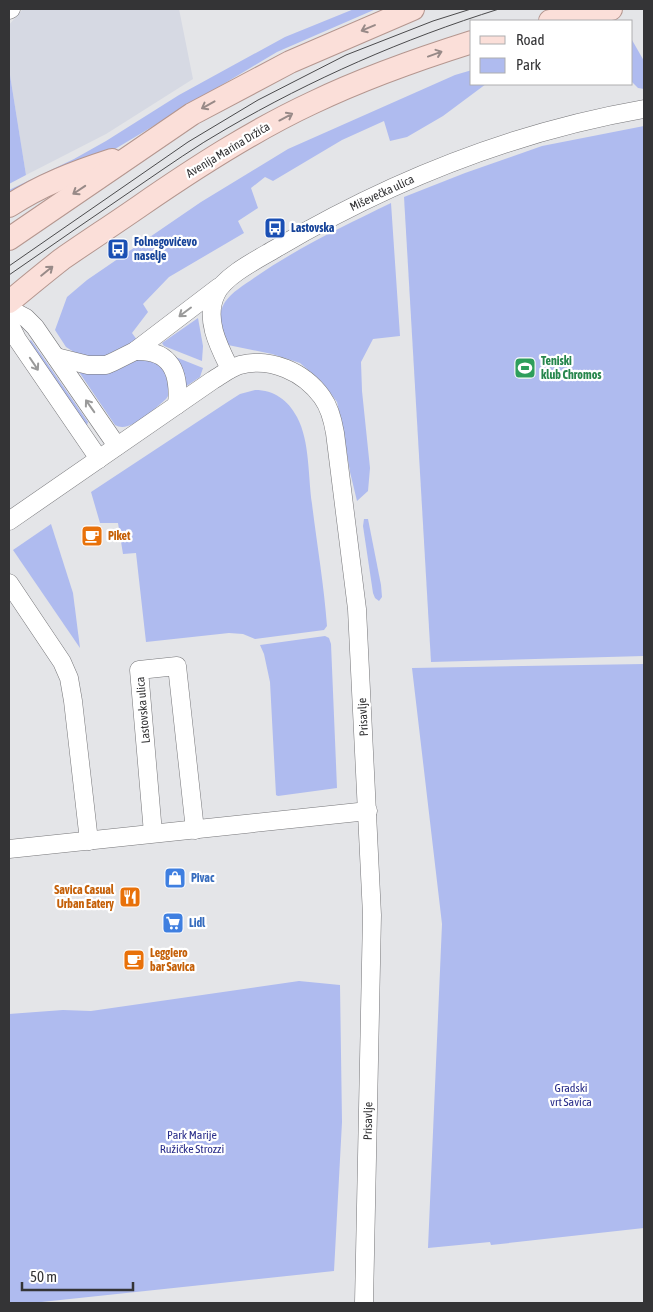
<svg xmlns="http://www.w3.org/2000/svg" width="653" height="1312" font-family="'Asap Condensed',sans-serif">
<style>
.built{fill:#d6d9e3}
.green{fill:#afbbef}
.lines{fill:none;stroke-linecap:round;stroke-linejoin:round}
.minor-casing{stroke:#767679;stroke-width:19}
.major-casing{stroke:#b4968f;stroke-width:24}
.minor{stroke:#fff;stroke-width:18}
.major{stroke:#fbdfd9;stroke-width:22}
.tram{stroke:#4b4b4d;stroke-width:1}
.oneway{stroke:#988a88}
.oneway2{stroke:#9a9a9a}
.labels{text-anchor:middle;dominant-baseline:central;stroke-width:4.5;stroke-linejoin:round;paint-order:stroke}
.street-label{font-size:12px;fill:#343436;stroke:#fff}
.transit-label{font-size:12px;font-weight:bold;fill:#164399;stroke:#fff;text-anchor:start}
.leisure-label{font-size:12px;font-weight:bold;fill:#27864d;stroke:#fff;text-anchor:start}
.food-label{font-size:12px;font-weight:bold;fill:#c56008;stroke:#fff;text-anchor:start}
.shop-label{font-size:12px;font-weight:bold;fill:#366cbe;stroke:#fff;text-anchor:start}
.park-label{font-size:12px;fill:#2a2e8a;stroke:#fff}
</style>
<rect width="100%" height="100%" fill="#e4e5e8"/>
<path class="built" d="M23,9H179L193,79L106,134L26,175L9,69V25Z"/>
<g class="green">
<path d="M354,9H376L277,52L110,152L9,197V190L74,159L106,141L179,95L285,37Z"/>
<path d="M632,40L644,61V89L638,88L632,82Z"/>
<path d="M9,69L26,175L9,184Z"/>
<path d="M472,70V84H486L443,116L407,137L390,141L384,121L342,140L273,181L265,177L251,188L258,208L238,221L244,233L169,277L143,304L148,312L132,333L137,340L114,355L90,358L77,354L66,347L55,330L67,297L87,280L201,202L288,149L455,75Z"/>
<path d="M644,126V656L431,662L404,197L465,173L542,146Z"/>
<path d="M391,203L400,336L373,339L361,362L362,391L370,468L368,491L357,501L350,472L342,425L337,402L321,381L300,363L272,354L228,345C220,332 216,316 225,302C232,292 244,285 254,278C297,248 344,226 391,203Z"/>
<path d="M198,318L203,346L202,361L164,346L162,343Z"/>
<path d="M31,340L88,422L87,425H84L28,342Z"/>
<path d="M168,354L203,368L200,377L185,387Z"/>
<path d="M150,357L164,367L170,393L166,399C154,409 130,434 115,425L79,372L80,370Z"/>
<path d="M255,390C274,390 288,400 297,417C310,441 308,477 312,504C317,545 324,585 327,626L324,630L255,639L243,634L229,633L146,642L136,553L123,554L118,523H100L91,492L229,401L240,394Z"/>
<path d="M364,519H368L381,585L382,597L379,601L375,598L373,593L363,526Z"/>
<path d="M51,524L73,593L80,648L13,550Z"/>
<path d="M325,636L329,638L331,644L337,788L278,796L276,795L270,682L264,654L260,645Z"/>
<path d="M644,664V1228L491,1245L490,1242L428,1248L442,924L412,668Z"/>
<path d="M299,981L340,985L342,1122L334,1271L32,1303H9V1014L63,1010L91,1011Z"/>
</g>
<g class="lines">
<g class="minor-casing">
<g id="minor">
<path d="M9,10L11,9"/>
<path d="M9,309L26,318L35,327L117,446"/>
<path d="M9,323L17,339L99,459"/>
<path d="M135,351C172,349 180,374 177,405"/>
<path d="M56,357L88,365H106L113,362L135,351L219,287"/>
<path d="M230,369C219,347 204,319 216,294C224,276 258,259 275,249C390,181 512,132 644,109"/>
<path d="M9,521L213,380C222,375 230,368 240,365C271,357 304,372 322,397C330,408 333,421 335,433L357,609L372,915L364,1303"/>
<path d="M9,583L62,662L69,678L73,701L89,841"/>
<path d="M153,833L139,670L177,666L195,830"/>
<path d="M9,849L368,811"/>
</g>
</g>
<g class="major-casing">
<g id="major">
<path d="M550,21L611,9"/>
<path d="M9,206C41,185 75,172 112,160"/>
<path d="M9,239L192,114L290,62L413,9"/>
<path d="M9,302C26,288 44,273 62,259C88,241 114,224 140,206C195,168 252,131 312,103C364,78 418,59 472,42"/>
</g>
</g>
<use href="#minor" class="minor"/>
<use href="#major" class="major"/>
<g class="tram">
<path d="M9,266L188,142L258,100L346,55L433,21L471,9"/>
<path d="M9,275C52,245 96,215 140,185C168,166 196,146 226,129C312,79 403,39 499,9"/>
</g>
</g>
<defs><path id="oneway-shaft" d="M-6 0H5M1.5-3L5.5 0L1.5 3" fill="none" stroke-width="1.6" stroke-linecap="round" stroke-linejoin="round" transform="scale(1.25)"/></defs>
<g class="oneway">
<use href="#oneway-shaft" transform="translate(368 28) rotate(157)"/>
<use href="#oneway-shaft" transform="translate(435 54) rotate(-20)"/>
<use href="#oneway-shaft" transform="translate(208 105) rotate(151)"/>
<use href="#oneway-shaft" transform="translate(286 117) rotate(-28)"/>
<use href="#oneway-shaft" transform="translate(79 190) rotate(146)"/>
<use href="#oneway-shaft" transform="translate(47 271) rotate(-39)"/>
</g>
<g class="oneway2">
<use href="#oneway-shaft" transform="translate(185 312) rotate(143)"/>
<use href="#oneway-shaft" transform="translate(34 364) rotate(56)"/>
<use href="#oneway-shaft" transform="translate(90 406) rotate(-125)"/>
</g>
<defs>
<g id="bus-square" transform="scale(1.125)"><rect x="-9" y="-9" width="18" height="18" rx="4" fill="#1a4fb4" stroke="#fff"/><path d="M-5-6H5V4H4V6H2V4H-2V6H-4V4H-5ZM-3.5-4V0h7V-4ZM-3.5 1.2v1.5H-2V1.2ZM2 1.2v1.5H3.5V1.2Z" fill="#fff"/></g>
<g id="stadium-square" transform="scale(1.125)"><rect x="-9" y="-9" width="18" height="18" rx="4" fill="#2e9e5b" stroke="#fff"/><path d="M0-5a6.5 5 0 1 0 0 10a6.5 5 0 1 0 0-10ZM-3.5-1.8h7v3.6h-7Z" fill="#fff"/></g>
<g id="cafe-square" transform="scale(1.125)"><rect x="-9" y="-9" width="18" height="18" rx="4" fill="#e8710a" stroke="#fff"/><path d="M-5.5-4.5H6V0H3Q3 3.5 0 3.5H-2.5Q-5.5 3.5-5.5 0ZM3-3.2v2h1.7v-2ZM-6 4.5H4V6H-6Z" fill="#fff"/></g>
<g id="shop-square" transform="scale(1.125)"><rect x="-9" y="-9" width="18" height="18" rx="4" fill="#3f7fe0" stroke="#fff"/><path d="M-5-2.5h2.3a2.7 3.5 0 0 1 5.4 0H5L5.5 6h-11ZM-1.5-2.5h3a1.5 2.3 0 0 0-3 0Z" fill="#fff"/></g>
<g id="restaurant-square" transform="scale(1.125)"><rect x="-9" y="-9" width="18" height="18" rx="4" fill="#e8710a" stroke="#fff"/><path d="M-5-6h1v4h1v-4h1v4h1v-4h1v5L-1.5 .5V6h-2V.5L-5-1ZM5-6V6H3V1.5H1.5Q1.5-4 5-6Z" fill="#fff"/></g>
<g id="supermarket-square" transform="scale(1.125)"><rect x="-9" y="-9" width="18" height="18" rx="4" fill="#3f7fe0" stroke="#fff"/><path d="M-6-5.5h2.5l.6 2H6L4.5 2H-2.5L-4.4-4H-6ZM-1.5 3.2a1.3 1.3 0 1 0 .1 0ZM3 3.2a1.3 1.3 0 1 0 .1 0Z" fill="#fff"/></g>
</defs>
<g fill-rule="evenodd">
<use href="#bus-square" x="275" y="228"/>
<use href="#bus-square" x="118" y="249"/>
<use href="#stadium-square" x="525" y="368"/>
<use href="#cafe-square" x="92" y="536"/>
<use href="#shop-square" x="175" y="878"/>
<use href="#restaurant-square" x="130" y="897"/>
<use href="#supermarket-square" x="173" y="923"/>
<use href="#cafe-square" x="134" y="960"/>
</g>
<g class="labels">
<g class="street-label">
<text transform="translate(228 150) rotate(-31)">Avenija Marina Držića</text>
<text transform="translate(382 193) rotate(-25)">Miševečka ulica</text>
<text transform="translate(143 710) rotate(-95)">Lastovska ulica</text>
<text transform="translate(363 717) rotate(-93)">Prisavlje</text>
<text transform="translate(368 1121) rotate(-89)">Prisavlje</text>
</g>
<g class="transit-label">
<text x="291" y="228">Lastovska</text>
<text x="134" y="242">Folnegovićevo<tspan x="134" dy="14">naselje</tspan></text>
</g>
<g class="leisure-label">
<text x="541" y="361">Teniski<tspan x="541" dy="14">klub Chromos</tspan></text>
</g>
<g class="food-label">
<text x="108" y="536">Piket</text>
<text x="114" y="890" text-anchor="end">Savica Casual<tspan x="114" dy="14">Urban Eatery</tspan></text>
<text x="150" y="953">Leggiero<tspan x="150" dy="14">bar Savica</tspan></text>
</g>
<g class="shop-label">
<text x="191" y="878">Pivac</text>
<text x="189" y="923">Lidl</text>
</g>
<g class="park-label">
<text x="571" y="1088">Gradski<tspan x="571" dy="14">vrt Savica</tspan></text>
<text x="192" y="1135">Park Marije<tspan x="192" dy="14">Ružičke Strozzi</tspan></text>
</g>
</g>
<rect width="653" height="1312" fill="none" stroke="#343436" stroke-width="20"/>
<rect x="470" y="20" width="162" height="65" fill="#ffffff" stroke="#aeaeaf"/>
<rect x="480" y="36" width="25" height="8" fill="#fbdfd9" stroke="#aeaeaf"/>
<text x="516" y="45" font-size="15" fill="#343436">Road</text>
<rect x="480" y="58" width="25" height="15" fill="#afbbef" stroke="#aeaeaf"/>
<text x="516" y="70" font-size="15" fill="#343436">Park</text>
<path d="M22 1282v8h111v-8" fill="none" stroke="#343436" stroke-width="2.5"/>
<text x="30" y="1282" font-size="15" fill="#343436" stroke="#ffffff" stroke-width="4" paint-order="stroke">50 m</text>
</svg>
